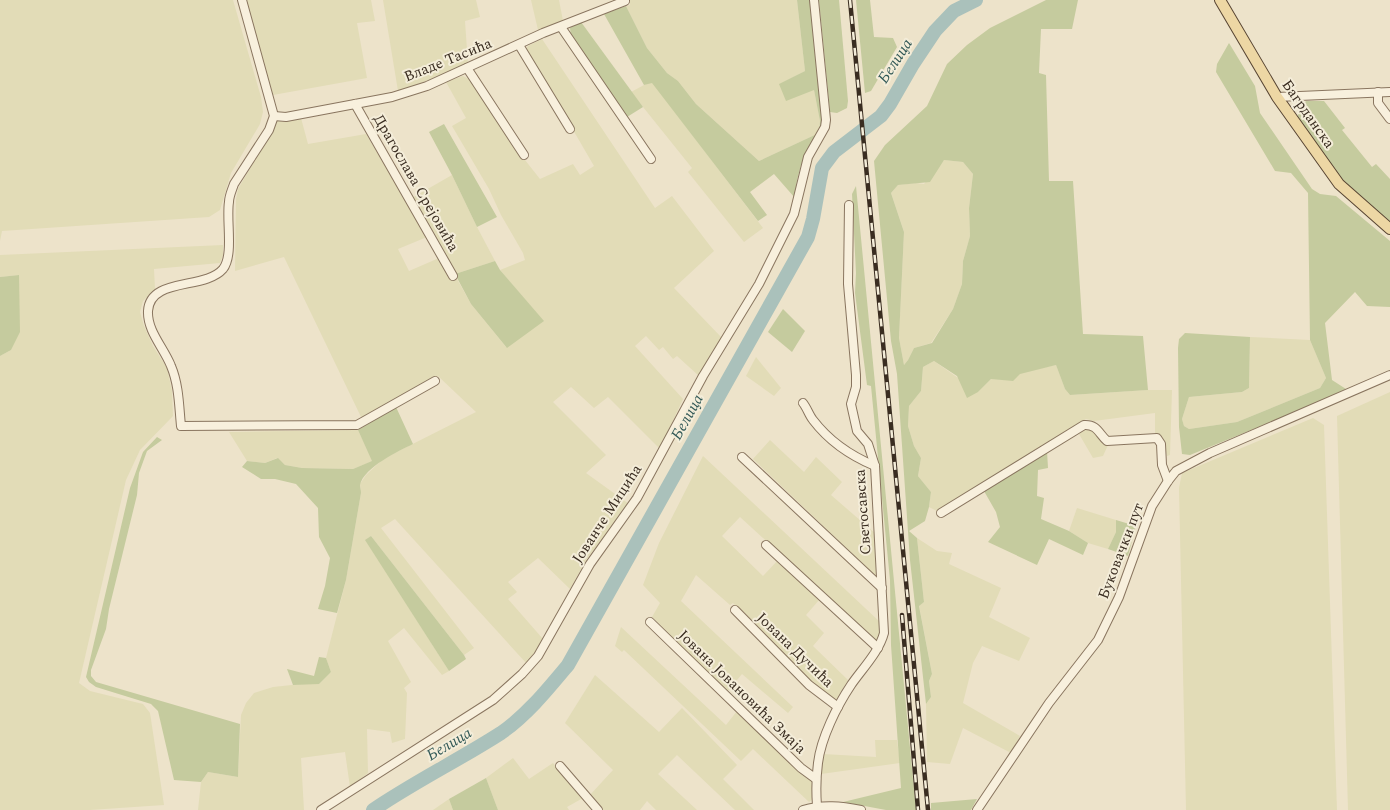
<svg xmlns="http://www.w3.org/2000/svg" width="1390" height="810" font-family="Spectral,serif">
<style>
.farmland{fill:#e2dcb7}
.green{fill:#c5cb9e;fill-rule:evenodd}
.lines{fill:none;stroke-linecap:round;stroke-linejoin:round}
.river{stroke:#aac1bb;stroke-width:14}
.minor-casing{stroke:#89755f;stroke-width:10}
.major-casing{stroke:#574432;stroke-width:12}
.minor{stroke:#f8f0dd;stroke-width:8}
.major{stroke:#edd7a4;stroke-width:10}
.rail-casing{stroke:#3a2d21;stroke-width:4.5}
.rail{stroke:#f4edd9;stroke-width:2.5;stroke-dasharray:8;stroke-linecap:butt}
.labels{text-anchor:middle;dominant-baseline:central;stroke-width:4;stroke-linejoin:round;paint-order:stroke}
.street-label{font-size:15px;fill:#3a2d21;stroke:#f4edd9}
.water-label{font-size:16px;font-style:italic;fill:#325957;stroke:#f4edd9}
</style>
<rect width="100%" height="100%" fill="#ede3ca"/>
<g class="farmland">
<path d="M0,0H233L261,97L263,112L260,124L231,173L220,210L209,217L2,231L0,241Z"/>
<path d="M245,0H371L375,21L357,23L367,78L273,95Z"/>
<path d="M383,0H476L480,17L465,21L468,64L421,83L398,91Z"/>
<path d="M531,0H559L563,21L538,30Z"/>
<path d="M629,0H797L805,71L780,84L814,90L820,121L819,133L759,161L696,104L678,81L667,73L647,48L626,6L630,5Z"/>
<path d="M542,39L655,208L672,196L714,251L674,288L722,338L699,376L677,356L673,359L663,347L659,350L646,336L635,346L683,399L660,449L608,397L594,408L571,387L553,402L606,455L586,473L629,504L586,560L570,589L538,558L508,582L517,592L508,599L543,639L527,664L395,519L381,528L474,648L464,655L371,536L366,540L449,671L442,675L404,628L388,641L411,682L404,688L407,693L405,739L392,743L390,732L367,729L368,773L350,787L345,752L301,758L304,810H198L201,782L208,772L238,777L241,715L246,703L254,693L273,687L301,684H319L331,672L326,658L346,580L361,493L360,484L366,475L383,459L476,412L438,376L362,419L284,257L235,271L236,199L238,189L262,148L276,120L284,122L301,118L308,144L366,134L427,237L398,249L409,271L439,258L451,280L457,279L471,304L506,347L543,321L500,270L525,260L523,253L501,215L489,189L452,126L466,118L446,82L463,76L469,79L476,86L510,141L540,179L573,164L580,175L594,166L526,49L528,46Z"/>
<path d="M652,82L763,228L744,242L688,172L692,168L631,92L644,85Z"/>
<path d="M944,160L963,162L973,174L969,208L970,236L963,261L962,284L953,309L931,343L914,348L908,360L904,365L899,338L904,232L891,193L898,185L916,183L924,184Z"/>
<path d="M452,175L477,227L495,261L455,274L412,198Z"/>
<path d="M223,245V255L220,263L154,269L155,289L143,301L140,312L144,326L153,346L167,368L172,391L173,416L140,450L126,480L79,683L90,691L143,704L150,713L164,805L90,810H0V356L11,350L19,275L0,277V255Z"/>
<path d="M1250,337L1310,340L1326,378L1320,388L1237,422L1189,429L1184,426L1182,419L1189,397L1242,392L1249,388Z"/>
<path d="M756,357L781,388L774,396L746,376Z"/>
<path d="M934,361L978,392L991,379L1056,365L1065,389L1070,395L1148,390H1172L1170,455L1167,456L1165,448L1155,435V413L1094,421L1086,419L937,511L929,507L931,492L918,476L921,458L914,446L908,426L909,406L921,391L923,367Z"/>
<path d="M1390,392V810H1348L1337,416Z"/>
<path d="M1313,418L1324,425L1337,810H1186L1179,488L1182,473Z"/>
<path d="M1090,427L1102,441L1108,445L1103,456L1093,458L1079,434L1086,428Z"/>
<path d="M358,430L373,461L353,469L302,468L285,465L277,458L265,463L247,461L229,432Z"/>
<path d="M770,440L804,472L816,457L842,482L831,495L876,534L879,579L753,459Z"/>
<path d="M703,456L881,623L880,635L876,641L740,517L722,536L763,576L778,560L820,599L806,615L824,633L813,646L848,680L837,699L830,698L812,683L733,603L730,605L696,575L681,601L793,707L788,713L742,674L727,692L652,617L660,603L643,585L659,543Z"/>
<path d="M1077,508L1116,520V532L1108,549L1088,543L1069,531Z"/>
<path d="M917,538L937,551L952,553L949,564L1001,588L989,617L1030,638L1019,661L982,646L973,663L963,703L1020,736L1011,753L963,728L950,764L927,762L926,704L931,697L929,681L932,674L919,605L924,602Z"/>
<path d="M621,627L726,725L737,711L813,783V799L809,802L753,749L741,761L624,650L622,652L615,646Z"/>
<path d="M595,675L659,732L682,708L737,765L723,779L754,810H735L677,755L658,774L697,810H656L647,801L640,810H603L590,795L613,770L565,723Z"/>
<path d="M875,740H897L900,763L821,774L823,754L876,757Z"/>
<path d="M513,758L529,779L553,763L583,798L567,807L569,810H498L486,778Z"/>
<path d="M449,799L453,810H433Z"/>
</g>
<g class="green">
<path d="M797,0H810L823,126L801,165L797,180L795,198L774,174L750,192L767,215L758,221L652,83L644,85L604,14L626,6L647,48L667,73L678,81L696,104L759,161L819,133L820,121L814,90L786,101L779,84L805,71Z"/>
<path d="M819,0H839L848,101L847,108L837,113L830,112Z"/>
<path d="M856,0H870L874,37L893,38L897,47L871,91L865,93Z"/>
<path d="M1046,0H1078L1072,29H1041L1039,73L1046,75L1049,181H1073L1083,334L1143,336L1148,390L1070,395L1065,389L1056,365L1020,374L1013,381L991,379L978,392L967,398L957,376L934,361L923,367L921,391L909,406L908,426L914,446L921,458L918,476L931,492L929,507L925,521L909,531L917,538L924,602L919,606L932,674L929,681L931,697L926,704L910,560L897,374L891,341L874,161L885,145L927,106L947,64L967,45L990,28ZM944,160L963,162L973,174L969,208L970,236L963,261L962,284L953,309L932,343L914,348L908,360L904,365L899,338L904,232L891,193L898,185L930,182Z"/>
<path d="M581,22L643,107L627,117L571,36L570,28Z"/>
<path d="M1229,43L1255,86L1260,113L1312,189L1320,194L1336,196L1390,241V307L1367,306L1355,292L1325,323L1332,380L1346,389L1303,409L1190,455L1182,454L1179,427L1178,348L1179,339L1185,333L1250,337L1249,388L1242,392L1189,397L1182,419L1184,426L1189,429L1237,422L1320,388L1326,378L1310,340L1308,193L1291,173L1275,171L1216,72L1217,64Z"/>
<path d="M1306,101H1324L1345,128L1342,130L1372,167L1376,164L1390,179V224L1343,182L1298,117V113Z"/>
<path d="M444,124L497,217L477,227L452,175L429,132Z"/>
<path d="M856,186L916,810H886L843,802L901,788L891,645L890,580L871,386L867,385L855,293L856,273L852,194Z"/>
<path d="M495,261L500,270L544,321L507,348L471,304L455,274Z"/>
<path d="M19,275L20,332L11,350L0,356V277Z"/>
<path d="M783,309L805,331L792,352L768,332Z"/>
<path d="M396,407L413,444C399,451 364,467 360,485C360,487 361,490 361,493L346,580L337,613L318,609L325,586L330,558L319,537L318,508L296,484L275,479H261L242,467L247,461L265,463L278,458L285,465L302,468L353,469L372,461L358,430Z"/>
<path d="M157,437L162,440L147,451L139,473L137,495L109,609L106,629L91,670V676L96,682L240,724L238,777L208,772L201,782L174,780L158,711L151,704L96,687L89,682L86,677L130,488L143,452Z"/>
<path d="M1047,451L1048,468L1038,470L1037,496L1044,498L1041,519L1069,531L1088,543L1083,555L1049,539L1037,565L988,542L1000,527L996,512L984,491Z"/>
<path d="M1116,520L1136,526L1128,556L1108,549L1116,532Z"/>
<path d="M371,536L464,655L466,659L449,671L365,540Z"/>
<path d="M319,657L326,658L331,672L319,684L293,685L287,669L314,676Z"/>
<path d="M486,778L498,810H453L449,799Z"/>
<path d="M977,799L971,810H931V803Z"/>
</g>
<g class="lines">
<path class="river" d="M373,810C414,782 459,760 501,733C527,715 548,689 568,665L808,237L813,219L822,168L834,152L881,116L890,104L913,64L935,31L954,11L976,0"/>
<g class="minor-casing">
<g id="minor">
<path d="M242,0L274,116L269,130L234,184C232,190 229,196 229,202C226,220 234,255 223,269C205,290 150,277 148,311C147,331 164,348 171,366C179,385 179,406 181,426L357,425L435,381"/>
<path d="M561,27L651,159"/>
<path d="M519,45L570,129"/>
<path d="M467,68L524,155"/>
<path d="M1378,92V103L1390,119"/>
<path d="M1277,97L1390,92"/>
<path d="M355,104L453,276"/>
<path d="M274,116L286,117L355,104L392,97L427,86L543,33L625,1"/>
<path d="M803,403C807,408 809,415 813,420C829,441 851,456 875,466"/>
<path d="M742,457L882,588"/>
<path d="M941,513L1084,425C1097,424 1099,434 1107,441L1157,438L1161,444L1162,465L1168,481"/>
<path d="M766,545L878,648"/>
<path d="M735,610L809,685L838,707"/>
<path d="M650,622L801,768L816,779"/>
<path d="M560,766L598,810"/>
<path d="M817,806C816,792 816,778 818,763C821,738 837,706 851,685C862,669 879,652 884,633L875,466L868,444L857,431L851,404L856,387V375L848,284L849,205"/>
<path d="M321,810L493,700L522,674L538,656L590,564L637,498L703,376L759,284L794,214L808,157L825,127L826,120L814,0"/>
<path d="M803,810C823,804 841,806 861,810"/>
<path d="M977,810L1049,703L1098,640L1119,597L1152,506L1168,481L1176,471L1210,453L1390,375"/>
</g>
</g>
<g class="major-casing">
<path id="major" d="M1220,0L1277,97L1339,184L1390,229"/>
</g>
<use href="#minor" class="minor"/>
<use href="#major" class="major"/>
<g class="rail-casing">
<g id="rail">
<path d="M850,0L928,810"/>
<path d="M902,615L918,810"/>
</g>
</g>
<use href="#rail" class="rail"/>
</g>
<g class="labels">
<g class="street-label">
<text transform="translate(448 60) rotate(-22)">Владе Тасића</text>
<text transform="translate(1308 114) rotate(55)">Багрданска</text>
<text transform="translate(416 183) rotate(60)">Драгослава Срејовића</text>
<text transform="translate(863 512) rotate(-94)">Светосавска</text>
<text transform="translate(607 514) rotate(-57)">Јованче Мицића</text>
<text transform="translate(1121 551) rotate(-69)">Буковачки пут</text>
<text transform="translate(795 650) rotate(44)">Јована Дучића</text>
<text transform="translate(742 692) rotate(44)">Јована Јовановића Змаја</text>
</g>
<g class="water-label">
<text transform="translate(895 61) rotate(-57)">Белица</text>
<text transform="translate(687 417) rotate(-61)">Белица</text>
<text transform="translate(449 744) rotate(-31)">Белица</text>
</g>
</g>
</svg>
